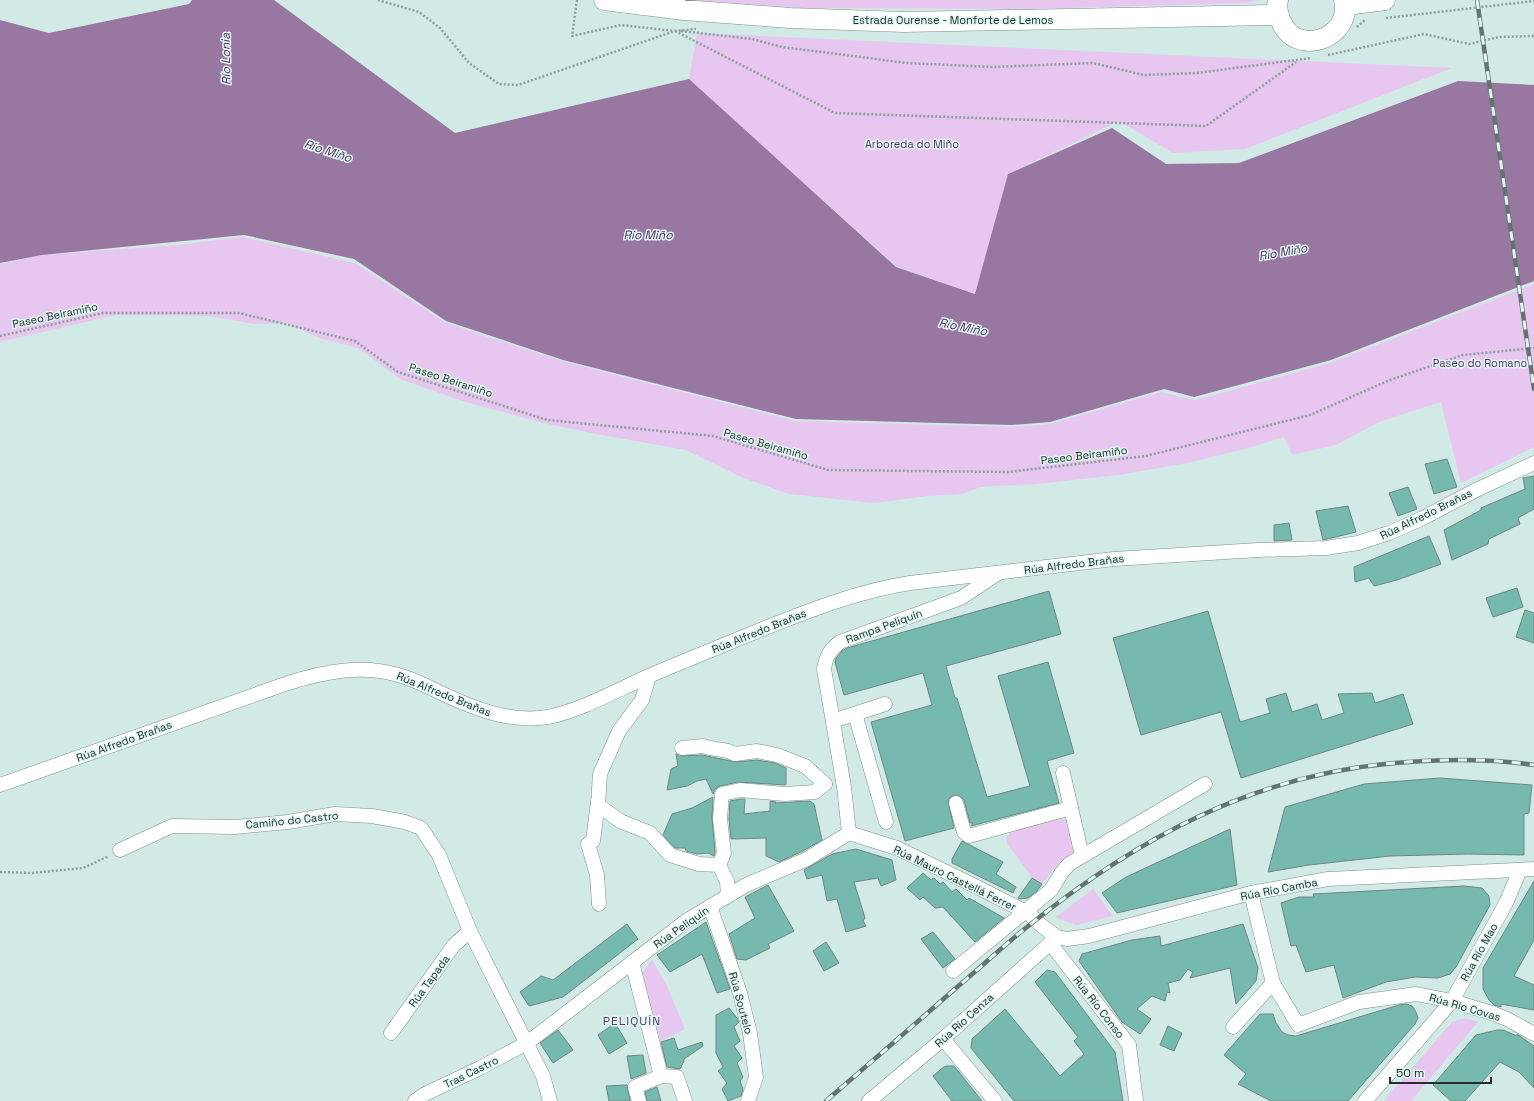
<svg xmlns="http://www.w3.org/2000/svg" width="1534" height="1101" font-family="'Space Grotesk',sans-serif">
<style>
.green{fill:#e7c7ef}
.water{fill:#9878a1}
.building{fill:#76b9ae;stroke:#708682}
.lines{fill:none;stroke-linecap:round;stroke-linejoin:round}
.minor-casing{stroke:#7a908c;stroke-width:15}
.highway-casing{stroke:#7a908c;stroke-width:21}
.path{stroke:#8ea09c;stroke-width:2.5;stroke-dasharray:2 2;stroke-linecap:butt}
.minor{stroke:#fff;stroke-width:14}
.highway{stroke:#fff;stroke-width:20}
.rail-casing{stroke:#657370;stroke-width:4.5}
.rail{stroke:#dff7f2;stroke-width:3;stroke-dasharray:9;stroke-linecap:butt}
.labels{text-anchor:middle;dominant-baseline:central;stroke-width:3;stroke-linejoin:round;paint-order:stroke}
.street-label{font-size:11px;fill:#262f2d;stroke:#dff7f2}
.park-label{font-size:11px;fill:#5c3167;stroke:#dff7f2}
.water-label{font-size:12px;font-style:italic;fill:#53295e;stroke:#dff7f2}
.neighbourhood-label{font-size:12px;letter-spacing:1px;fill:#64396f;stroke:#dff7f2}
</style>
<rect width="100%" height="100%" fill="#d2eae5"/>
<g class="green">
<path d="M692,0H1260L1245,3L1034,9L803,8Z"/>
<path d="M697,33L1452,68L1245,149L1173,153L1119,121L1008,174L976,294L897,267L689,79Z"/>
<path d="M243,237L355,263L444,322L482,335L562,361L795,421L1014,427L1050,424L1161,392L1195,400L1330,363L1534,284V447L1461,483L1441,402L1379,422L1336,445L1292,455L1284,437L1241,450L1187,463L1119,475L1037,484L981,487L962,494L928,496L875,503L789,494L741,477L686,450L596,434L543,423L462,401L400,379L358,348L322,339L286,323L254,324L210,316L116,315L0,342V264L42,255L176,245Z"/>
<path d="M1062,819L1067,820L1074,851L1071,855L1060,861L1042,884L1032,878L1007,843L1006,837L1011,832Z"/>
<path d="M1093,889L1113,916L1077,925L1067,922L1056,917Z"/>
<path d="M652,959L667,986L685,1029L661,1041L647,996L643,972Z"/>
<path d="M1465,1018L1478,1022L1411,1101H1384L1452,1022Z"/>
</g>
<path class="water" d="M192,0H274L455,133L689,79L896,267L975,294L1008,174L1112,128L1166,164L1239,163L1458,81L1534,85V281L1331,360L1194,397L1164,389L1050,422L1012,425L796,419L563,360L446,321L354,259L244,235L42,255L0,263V20L49,33L189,4Z"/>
<g class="building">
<path d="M1447,459L1457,487L1434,494L1425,464Z"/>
<path d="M1534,476V509L1518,518L1520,524L1489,539L1488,544L1452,560L1444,530L1481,510V508L1525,489L1523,478Z"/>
<path d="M1408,487L1417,509L1398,516L1389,493Z"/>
<path d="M1348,506L1356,532L1323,540L1316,511Z"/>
<path d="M1289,523L1292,540L1274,541V525Z"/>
<path d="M1429,536L1441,564L1397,580L1374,586L1369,578L1355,582L1354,567Z"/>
<path d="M1517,588L1523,607L1493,617L1486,598Z"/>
<path d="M1049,591L1061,634L946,666L955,698H957L987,797L1030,786L998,676L1048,662L1074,753L1047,761L1059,803L971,826L973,823H970L964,800L958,795H954L950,797L948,801L954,828L905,841L871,722L932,705L923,673L844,695L835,662L836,658L842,651L847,648Z"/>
<path d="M1525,610L1534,613V643L1516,637Z"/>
<path d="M1208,611L1240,722L1270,713L1266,699L1286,693L1292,712L1317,704L1322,720L1344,713L1338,694L1372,693L1375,703L1403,694L1413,724L1241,778L1221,712L1141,735L1113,638Z"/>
<path d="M676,754L683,756L702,755L736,762L757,760L775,763L786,768V784L785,785L738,782L720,786L715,789L713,794L706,779L697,781L687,786L667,790L671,769L678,766Z"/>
<path d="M1440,778L1532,785L1529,813L1524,814V855L1468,854L1390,856L1309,865L1268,872L1285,807L1364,784Z"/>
<path d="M713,797L712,818L715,852L714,856L708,853L697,854L686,851L685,848H675L663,835L672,814L692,808Z"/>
<path d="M741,799H745L744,814L770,811V801L776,802L775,803L810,801L814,804L822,840L803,851L779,862L766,856V838L731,839L729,819L730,801Z"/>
<path d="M1230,829L1237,885L1117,913L1102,893L1126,877Z"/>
<path d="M962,841L1003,862L996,874L1016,887L1013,893L952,863V859Z"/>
<path d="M856,849L892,860L896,880L881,886L878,878L854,882L865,918L863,921L866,926L846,932L837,899L827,901L822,875L807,879L804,870L832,854Z"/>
<path d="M923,873L931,880L934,878L940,884L943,882L952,892L956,889L967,900L969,898L1004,918L975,942L974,941L943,907L935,908L923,897L920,900L907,888Z"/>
<path d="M1032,878L1042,884L1037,891L1028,898L1020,899L1018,898Z"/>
<path d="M1534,881V940L1514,976L1534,985V1010L1501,1004V1007L1494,1005L1489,1000L1483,989V968Z"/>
<path d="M768,885L794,931L768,944L770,948L746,960L737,959L729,934L755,918L745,897Z"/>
<path d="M1464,886L1482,888L1489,896L1490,905L1456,967L1450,974L1438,978L1415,977L1386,982L1343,998L1334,965L1306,972L1296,945L1291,946L1281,903L1299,897H1314L1313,894Z"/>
<path d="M706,922L730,989L717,993L702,954L670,972L657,955Z"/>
<path d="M627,924L638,939L563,997L529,1006L520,992L541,976L553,980Z"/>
<path d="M1243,924L1258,968L1256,981L1236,1004L1230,968L1190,978L1193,972L1188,969L1180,980L1168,983L1170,993L1167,992L1165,1001L1152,996L1137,1009L1151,1019L1140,1034L1122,1022L1079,961L1082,954L1132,940L1160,936L1161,946Z"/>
<path d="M933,932L955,959L943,968L921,939Z"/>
<path d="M826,942L839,963L824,971L813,951Z"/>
<path d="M1047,970L1055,972L1115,1052L1123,1101H1014L971,1048L972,1039L1005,1009L1060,1076L1084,1054L1074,1041L1078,1037L1035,982Z"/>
<path d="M1406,1004L1412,1006L1415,1010L1418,1018L1415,1024L1348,1101H1271L1238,1084L1246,1074L1224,1055L1260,1014H1273L1276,1023L1282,1032L1288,1035L1296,1036L1399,1005Z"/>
<path d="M729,1008L737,1018L739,1022L734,1027L740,1041L734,1046L742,1058L737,1063L743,1077L740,1081L743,1089L741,1096L728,1101L722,1089L727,1083L718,1071L723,1067L716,1053V1015Z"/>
<path d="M615,1023L627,1043L609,1054L598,1035Z"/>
<path d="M1168,1026L1182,1033L1174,1051L1160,1045Z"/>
<path d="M558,1030L573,1050L553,1063L540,1043Z"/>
<path d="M1497,1030H1503L1517,1036V1034L1534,1046V1088L1519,1072L1500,1062L1465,1101H1451L1433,1085L1476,1035Z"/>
<path d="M674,1038L678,1050L702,1042L703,1046L684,1059V1061L680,1069L667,1067L661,1042Z"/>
<path d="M643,1055L646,1073L631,1079L627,1056Z"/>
<path d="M945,1066H954L982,1101H952L933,1076Z"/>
<path d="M627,1085L630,1101H609L606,1086Z"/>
<path d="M657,1087L661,1101H647L645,1092Z"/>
</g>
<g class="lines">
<g class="minor-casing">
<g id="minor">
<path d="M649,676L642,700L619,731L600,774L598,805L620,821L650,833L670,855L699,864L719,865L727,881L728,896"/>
<path d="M855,714L886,822"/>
<path d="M833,721L885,704"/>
<path d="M682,748L703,746L710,748L728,751L735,754L757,751L777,755L805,766L825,784"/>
<path d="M1063,773L1082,856"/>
<path d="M0,785L288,683C323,672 362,664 398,675C413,679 427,686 441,693C475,709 510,723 548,717C580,711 619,689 649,676C688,659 727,644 765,628C813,609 859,591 910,583L1114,559L1258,550L1326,548L1358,543L1389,533L1421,519L1474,491L1534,463"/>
<path d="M598,802L593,841L588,844L597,875L599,904"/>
<path d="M956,803L964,832L969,836L1071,808"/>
<path d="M849,833L897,848L977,887L1028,913L1042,926L1057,937L1067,939L1089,936L1251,893L1328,879L1534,869"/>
<path d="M849,833L844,787L824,669C826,657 830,649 840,642L961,598L997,574"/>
<path d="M120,850L172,826L235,827L288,822L335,814L372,816L405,822L421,828L439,855L470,931L543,1076L550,1101"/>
<path d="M719,865L724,853L720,819L722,794L740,790L785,794L815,792L825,784"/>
<path d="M1251,893L1273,983L1298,1025L1359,1002L1416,994L1452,1001L1492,1013L1507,1019L1534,1034"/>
<path d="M710,906L740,993L750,1033L756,1077L748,1101"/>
<path d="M1050,943L1129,1045L1136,1101"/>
<path d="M632,962L661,1076"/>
<path d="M953,971L1051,890L1062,872L1069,864L1205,784"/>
<path d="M1233,1027L1273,983"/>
<path d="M391,1033L454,945L470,931"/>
<path d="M943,1039L995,1101"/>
<path d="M661,1076L677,1077L685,1101"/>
<path d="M415,1101L425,1094L480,1068L527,1043L686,921L746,885L807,859L849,833"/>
<path d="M639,1101L635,1087L661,1076"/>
<path d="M869,1101L943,1039L1057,937"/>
<path d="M1365,1101L1452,1001L1506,903L1520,870"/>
</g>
</g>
<g class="highway-casing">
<g id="highway">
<path d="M604,0L684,10L790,18L904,22L1278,15"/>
<path d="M1278,0C1276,7 1278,14 1281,21C1295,58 1353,39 1344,0"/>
<path d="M1346,5L1385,0"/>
</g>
</g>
<g class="path">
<path d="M378,0L419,12L440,28L469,63L499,84L518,85L675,31L696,29"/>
<path d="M577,0L572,36L621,25L674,31"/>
<path d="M1386,18L1534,1"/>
<path d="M1357,27L1365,20"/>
<path d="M675,31L835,113L1206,126L1296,62"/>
<path d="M681,31L752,39L782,47L907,63L992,67L1093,63L1144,75L1197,73L1311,58"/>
<path d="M1328,55L1424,34L1469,44L1499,37L1534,36"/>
<path d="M0,336L103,313H239L355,341L398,372L547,420L713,436L828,470L1008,472L1146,456L1310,415L1390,380L1463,355L1534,348"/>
<path d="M0,872L32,873L83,868L109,856"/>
</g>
<use href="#minor" class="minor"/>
<use href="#highway" class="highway"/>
<g class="rail-casing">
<g id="rail">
<path d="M1477,0L1534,389"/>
<path d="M826,1101C870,1063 913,1026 956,988C980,968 1003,946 1027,927C1136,839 1253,775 1395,763C1441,759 1488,758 1534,765"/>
</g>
</g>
<use href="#rail" class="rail"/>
</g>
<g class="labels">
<g class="street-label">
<text x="953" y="20">Estrada Ourense - Monforte de Lemos</text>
<text transform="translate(55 315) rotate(-12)">Paseo Beiramiño</text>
<text transform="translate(451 380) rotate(18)">Paseo Beiramiño</text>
<text transform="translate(766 444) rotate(16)">Paseo Beiramiño</text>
<text transform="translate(1084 455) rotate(-7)">Paseo Beiramiño</text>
<text transform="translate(1426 514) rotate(-26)">Rúa Alfredo Brañas</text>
<text transform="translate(1074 564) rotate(-7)">Rúa Alfredo Brañas</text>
<text transform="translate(884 626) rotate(-20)">Rampa Peliquín</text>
<text transform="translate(759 631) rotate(-22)">Rúa Alfredo Brañas</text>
<text transform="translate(444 694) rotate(22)">Rúa Alfredo Brañas</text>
<text transform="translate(124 741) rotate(-20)">Rúa Alfredo Brañas</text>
<text transform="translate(292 820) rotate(-6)">Camiño do Castro</text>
<text transform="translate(955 878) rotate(26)">Rúa Mauro Castellá Ferrer</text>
<text transform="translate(1279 889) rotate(-11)">Rúa Río Camba</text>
<text transform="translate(681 927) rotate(-35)">Rúa Peliquín</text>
<text transform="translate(1479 952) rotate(-61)">Rúa Río Mao</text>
<text transform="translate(429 981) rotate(-54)">Rúa Tapada</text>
<text transform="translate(741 1003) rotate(75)">Rúa Soutelo</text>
<text transform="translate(1099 1007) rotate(52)">Rúa Río Conso</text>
<text transform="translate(1465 1007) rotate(16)">Rúa Río Covas</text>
<text transform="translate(964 1020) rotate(-42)">Rúa Río Cenza</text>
<text transform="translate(471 1072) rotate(-26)">Tras Castro</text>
</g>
<g class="park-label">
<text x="912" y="144">Arboreda do Miño</text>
<text x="1480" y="363">Paseo do Romano</text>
</g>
<g class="water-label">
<text transform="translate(226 59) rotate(-91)">Río Lonia</text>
<text transform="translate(328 151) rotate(18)">Río Miño</text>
<text x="648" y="235">Río Miño</text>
<text transform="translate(1283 252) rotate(-10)">Río Miño</text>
<text transform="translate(963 327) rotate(11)">Río Miño</text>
</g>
<g class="neighbourhood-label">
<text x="632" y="1021">PELIQUÍN</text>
</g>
</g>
<path d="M1390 1077v6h101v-6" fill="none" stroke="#262f2d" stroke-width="2"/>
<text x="1396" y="1077" font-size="12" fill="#262f2d" stroke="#dff7f2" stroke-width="3" paint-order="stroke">50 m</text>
</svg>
